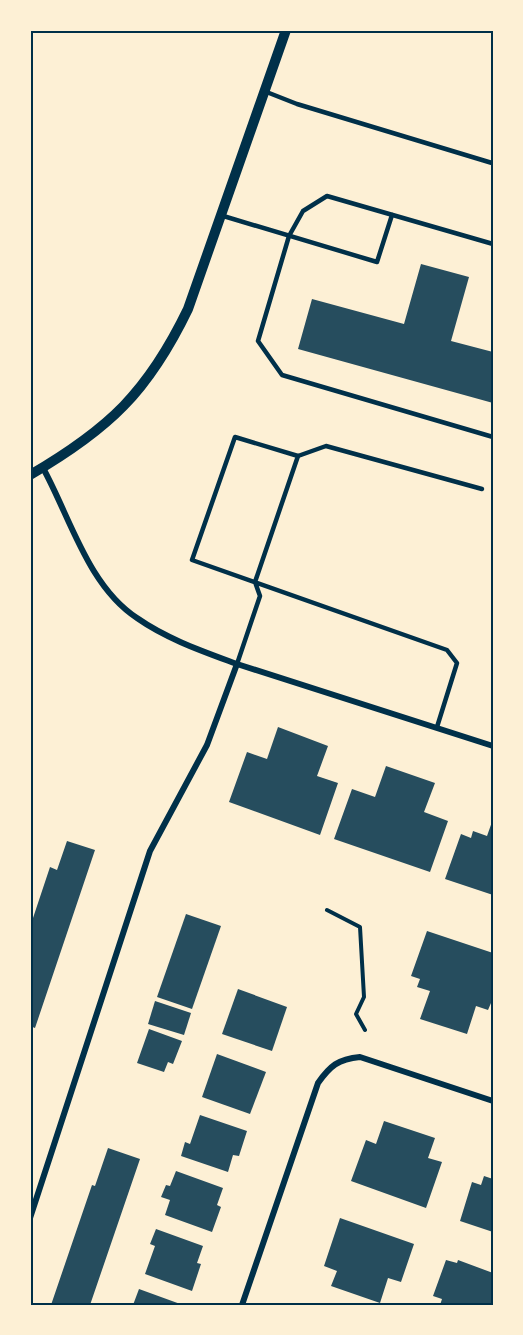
<svg xmlns="http://www.w3.org/2000/svg" width="523" height="1335" font-family="'Archivo Narrow',sans-serif">
<style>
.building{fill:#264d5e}
.lines{fill:none;stroke-linecap:round;stroke-linejoin:round}
.path{stroke:#003049;stroke-width:4}
.service{stroke:#003049;stroke-width:4.5}
.minor{stroke:#003049;stroke-width:6}
.tertiary{stroke:#003049;stroke-width:10}
.neatline{fill:none;stroke:#003049;stroke-width:2}
</style>
<rect width="100%" height="100%" fill="#fdf0d5"/>
<g class="building">
<path d="M421,264L469,277L451,341L493,352V403L298,349L312,299L404,324Z"/>
<path d="M278,727L328,746L317,776L338,783L320,835L229,802L247,752L267,759Z"/>
<path d="M386,766L435,783L424,812L448,821L430,872L334,839L352,789L375,797Z"/>
<path d="M493,819V895L445,879L461,834L471,838L473,831L487,836Z"/>
<path d="M67,841L95,850L35,1028L30,1026V927L50,867L57,870Z"/>
<path d="M186,914L221,926L192,1009L157,997Z"/>
<path d="M427,931L493,953V1004L491,1003L488,1010L476,1006L467,1034L420,1019L430,991L417,987L420,979L411,976Z"/>
<path d="M238,989L287,1007L272,1051L222,1034Z"/>
<path d="M155,1001L191,1013L184,1035L148,1024Z"/>
<path d="M149,1029L182,1041L173,1064L168,1062L164,1072L137,1063Z"/>
<path d="M217,1054L266,1072L250,1114L202,1097Z"/>
<path d="M200,1115L247,1131L239,1156L233,1155L228,1172L181,1156L185,1142L190,1144Z"/>
<path d="M384,1121L435,1138L428,1158L442,1162L426,1208L351,1181L366,1140L376,1144Z"/>
<path d="M108,1148L140,1159L90,1305H51L92,1185L95,1186Z"/>
<path d="M176,1171L223,1188L217,1205L221,1207L212,1232L165,1215L170,1200L161,1197L166,1185L170,1186Z"/>
<path d="M484,1176L493,1179V1232L460,1221L472,1182L481,1185Z"/>
<path d="M340,1218L414,1244L401,1282L388,1278L380,1303L331,1286L337,1271L324,1266Z"/>
<path d="M156,1229L203,1246L197,1263L201,1264L192,1291L145,1274L155,1246L150,1244Z"/>
<path d="M446,1260L457,1263L458,1260L493,1273V1305H440L442,1299L433,1296Z"/>
<path d="M139,1289L183,1305H133Z"/>
</g>
<g class="lines">
<path class="path" d="M327,910L360,927L364,997L356,1014L365,1030"/>
<g class="service">
<path d="M264,91L297,104L492,163L493,161"/>
<path d="M220,215L377,262L392,215"/>
<path d="M493,244L327,196L303,211L289,236L258,341L282,375L493,437"/>
<path d="M298,456L326,446L482,489"/>
<path d="M237,664L260,596L255,582L298,456L235,437L192,560L447,650L457,663L437,727"/>
</g>
<g class="minor">
<path d="M43,468C70,517 88,586 137,618C167,639 202,651 237,664"/>
<path d="M30,1218L150,851L207,745L237,664L493,746"/>
<path d="M242,1305L318,1083C330,1066 338,1059 360,1057L493,1101"/>
</g>
<path class="tertiary" d="M30,475C109,429 148,392 188,309L286,30"/>
</g>
<rect width="523" height="1335" fill="none" stroke="#fdf0d5" stroke-width="63"/>
<rect x="32" y="32" width="460" height="1272" class="neatline"/>
</svg>
